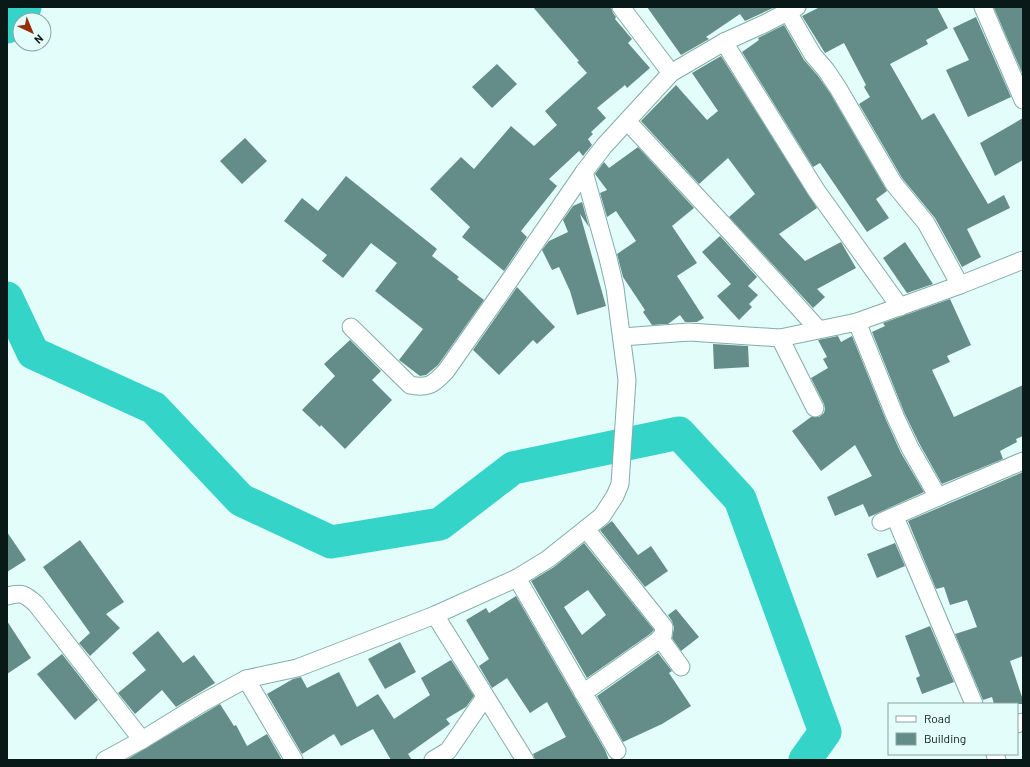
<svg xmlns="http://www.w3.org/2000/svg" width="1030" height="767" font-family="Barlow,sans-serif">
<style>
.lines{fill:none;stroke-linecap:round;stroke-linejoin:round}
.river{stroke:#35d4c9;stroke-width:33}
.building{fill:#648d89;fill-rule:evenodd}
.street-casing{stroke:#83ada9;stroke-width:19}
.street{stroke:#fff;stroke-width:17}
</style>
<rect width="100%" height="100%" fill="#e3fdfa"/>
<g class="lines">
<g class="river">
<path d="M7 27 25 7"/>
<path d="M7 298 33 353 154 408 241 500 331 542 440 524 513 468 679 433 740 499 825 732 805 760"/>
</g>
</g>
<g class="building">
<path d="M533 7H611L613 13 616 17 615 19 632 39 628 43 650 68 627 88 625 85 597 108 606 118 591 132 593 134 588 139 592 145 583 156 579 151 549 179 557 186 521 231 527 237 504 271 462 237 470 227 430 189 461 157 474 169 511 126 534 146 557 125 545 111 587 73 577 62 579 61Z"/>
<path d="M647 7H772L773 8 745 21 740 14 706 37 709 39 681 55Z"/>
<path d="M820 7H937L948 28 926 40 928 44 890 64 922 120 934 113 988 204 1004 195 1010 208 967 229 981 257 962 267 935 218 902 178 859 104 870 97 864 87 866 85 844 43 825 53 802 16Z"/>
<path d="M995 7H1023V75L994 8Z"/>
<path d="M976 17 1011 97 968 117 946 70 969 60 953 28Z"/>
<path d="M784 25 804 60 818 76 830 93 887 191 876 199 889 218 867 232 820 163 813 167 742 52 759 40 758 38Z"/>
<path d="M721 56 817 208 779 234 805 261 841 242 856 268 817 289 825 297 813 308 729 217 755 194 728 158 699 184 641 121 676 85 707 120 718 111 692 73Z"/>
<path d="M497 64 517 84 492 108 472 87Z"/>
<path d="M1023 118V160L995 176 980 143Z"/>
<path d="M245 138 267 161 242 184 220 161Z"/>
<path d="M638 147 694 208 672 226 697 263 677 276 704 318 697 322H685L680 315 668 324 652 325 643 312 645 310 623 277 617 254 636 241 616 211 607 217 600 193 607 190 595 174 604 162 609 168Z"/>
<path d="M346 176 437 249 432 256 459 277 457 279 484 300 438 365 426 375 420 376 399 360 423 329 375 291 397 263 371 243 343 278 322 261 327 255 284 221 302 198 318 211Z"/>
<path d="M582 202 589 227 580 214 606 306 577 315 570 291 559 267 552 270 542 250 549 241 568 232 563 220 573 206Z"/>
<path d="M720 236 757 277 748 286 758 295 749 304 752 307 739 320 717 296 731 284 702 252Z"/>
<path d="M905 242 933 284 907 293 883 258Z"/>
<path d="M517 287 555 327 537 344 533 340 499 375 473 350Z"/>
<path d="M950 299 971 345 947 356 950 362 932 370 954 417 1023 385V436L1016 439 1017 442 1000 451 1003 459 942 484 919 443 904 412 872 332 885 326 883 323Z"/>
<path d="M838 336 841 342 852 336 886 420 901 453 924 492 869 517 863 504 835 516 827 497 872 476 855 445 821 471 792 431 811 417H819L824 413 825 409 824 404 811 378 828 368 823 359 827 357 818 340Z"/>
<path d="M350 340 381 371 372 380 392 400 345 449 321 425 320 427 302 410 335 376 324 364Z"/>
<path d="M713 344 748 346 749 367 714 369Z"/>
<path d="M1023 472V656L1010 661 1023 700V704H994L992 697 983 700 955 634 977 627 967 600 950 605 944 587 936 589 908 521Z"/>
<path d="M612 521 638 555 651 546 668 571 645 587 600 530Z"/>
<path d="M7 532 26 560 7 572Z"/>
<path d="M80 540 124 602 106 614 120 628 90 656 79 643 90 633 43 567Z"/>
<path d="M584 543 654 630 650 634 587 678 531 581 554 567ZM588 590 606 615 582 635 564 607Z"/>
<path d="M895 543 905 566 877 578 867 554Z"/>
<path d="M516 596 605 750 609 760H535L533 754 566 737 547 702 530 713 507 678 492 688 479 666 489 659 466 620 486 608 489 613Z"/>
<path d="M676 609 699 637 681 651 672 638 674 628 672 621 668 615Z"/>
<path d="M7 621 31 658 7 674Z"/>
<path d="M930 626 954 682 922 694 916 678 920 676 905 636Z"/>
<path d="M158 631 183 663 194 655 215 683 176 707 162 690 135 714 118 693 146 670 132 653Z"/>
<path d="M400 642 416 672 385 689 368 659Z"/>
<path d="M658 653 672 671 669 673 691 706 662 724 623 742 597 696Z"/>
<path d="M62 654 98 700 75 720 37 674Z"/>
<path d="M451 660 474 696 466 707 446 719 450 724 408 754 412 760H391L373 729 341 746 334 734 302 754 267 694 293 679 301 677 307 688 339 672 357 707 378 694 394 719 430 695 421 678Z"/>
<path d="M220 704 234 726 236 725 247 746 267 734 282 760H126Z"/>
</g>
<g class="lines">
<defs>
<g id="street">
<path d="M621 7 671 73"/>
<path d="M785 7 813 55 826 70 838 88 894 184 926 223 960 285"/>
<path d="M983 7 1023 100"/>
<path d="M724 42 816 190 900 307"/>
<path d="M627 121 732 234 818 329"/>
<path d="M857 322 895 416 910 448 938 497 1023 461"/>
<path d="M351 327 410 385C428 389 434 384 446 371L516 271 584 172 604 146 671 73 724 42 764 24 797 7"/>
<path d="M622 337 689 332 780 338 857 322 960 285 1023 260"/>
<path d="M780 338 815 408"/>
<path d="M895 517 974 704"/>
<path d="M881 522 938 497"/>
<path d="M517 578 617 751"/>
<path d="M7 596C22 592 25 594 36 604L142 740"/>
<path d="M435 615 525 760"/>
<path d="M660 638 681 667"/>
<path d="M246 679 294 760"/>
<path d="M583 693 656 642 663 636 664 627 586 529"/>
<path d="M1017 724 1023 722"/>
<path d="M995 754 997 760"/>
<path d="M105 760 142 740 202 703 246 679 297 668 435 615 517 578 548 559 602 516 615 496 620 484 627 380 615 288 608 258 584 172"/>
<path d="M433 760 448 751 485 697"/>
</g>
</defs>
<use href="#street" class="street-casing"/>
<use href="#street" class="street"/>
</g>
<rect width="1030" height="767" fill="none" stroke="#091918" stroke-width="16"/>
<rect x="888" y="703" width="130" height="52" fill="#e3fdfa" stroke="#8ca2a0"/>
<rect x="896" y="716" width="20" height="6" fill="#ffffff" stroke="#8ca2a0"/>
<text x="924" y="723" font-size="12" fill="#091918">Road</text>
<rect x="896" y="733" width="20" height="12" fill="#648d89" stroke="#8ca2a0"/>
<text x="924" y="743" font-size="12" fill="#091918">Building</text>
<g transform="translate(32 32) rotate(136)"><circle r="19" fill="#e3fdfa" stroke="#8ca2a0"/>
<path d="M0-3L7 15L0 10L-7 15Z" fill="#942e05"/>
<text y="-6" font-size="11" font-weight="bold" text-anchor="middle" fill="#091918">N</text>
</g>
</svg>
